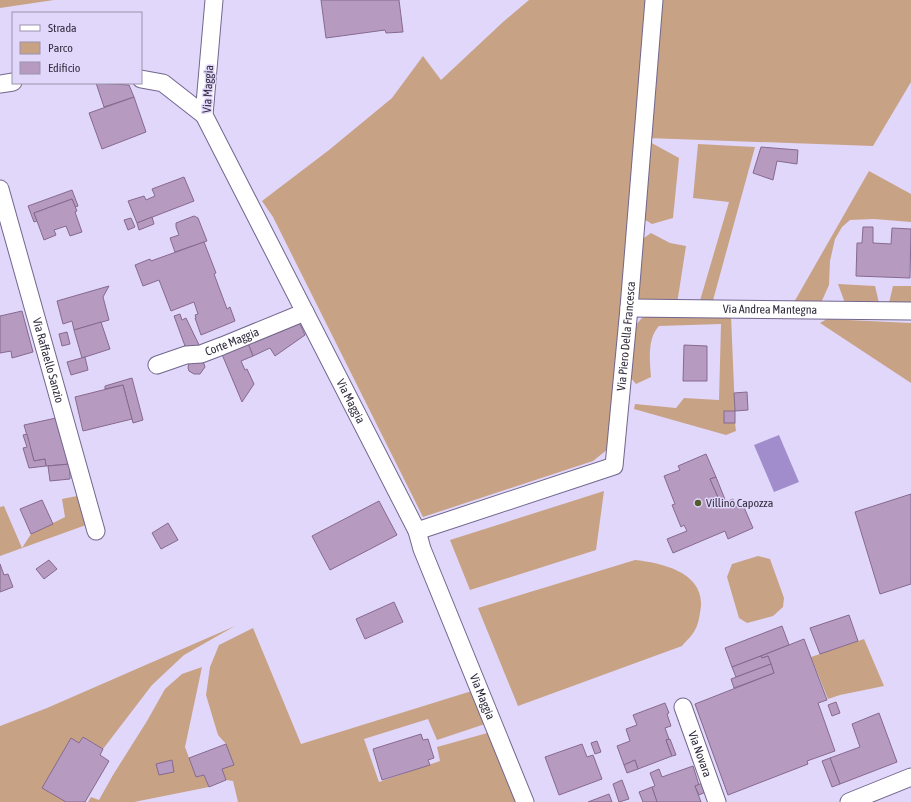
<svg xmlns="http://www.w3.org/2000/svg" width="911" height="802" font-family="'Asap Condensed',sans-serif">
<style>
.green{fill:#c8a285}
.water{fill:#a18dcc}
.building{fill:#b69abf;stroke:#866a8e}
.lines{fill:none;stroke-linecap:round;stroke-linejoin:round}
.minor-casing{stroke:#72668d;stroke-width:19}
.minor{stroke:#fff;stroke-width:17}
.poi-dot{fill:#535c2b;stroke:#e1d7fb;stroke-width:1.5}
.labels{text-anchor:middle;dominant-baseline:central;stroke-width:3;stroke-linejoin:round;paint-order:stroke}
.street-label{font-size:12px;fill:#322d3e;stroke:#e1d7fb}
.poi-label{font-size:12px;fill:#322d3e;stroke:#e1d7fb;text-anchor:start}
</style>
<rect width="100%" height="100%" fill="#e1d7fb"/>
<g class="green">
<path d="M0 0H54L0 8Z"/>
<path d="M529 0H646L633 181 608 449 593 461 423 517 273 217 262 201 329 150 392 98 423 56 441 80 503 22Z"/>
<path d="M663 0H911V82L873 146 647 138Z"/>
<path d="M648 141 679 158 673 218 652 224 642 218Z"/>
<path d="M698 144 755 147 712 304H699L729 202 693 198Z"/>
<path d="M869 171 911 194V222L874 219 850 220 842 227 835 239 830 261 829 285 820 305 793 304Z"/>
<path d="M651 233 670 243 686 246 677 304 642 302 638 299 641 240Z"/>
<path d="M838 284 875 286 879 303H845Z"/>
<path d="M893 286H911V303H889Z"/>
<path d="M645 316H731L735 411H724V422L735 423 736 431 726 435 634 409 635 404 676 408 684 398 719 400 721 324 659 326C647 339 650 360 651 377L636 384 630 377 636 325 641 319Z"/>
<path d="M827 319 911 323V383L820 323Z"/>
<path d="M604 491 596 550 470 590 450 540Z"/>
<path d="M77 496 83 510 86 525 0 556V507L4 506 22 548 31 534 65 517 62 499Z"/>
<path d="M758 556 770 559 784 598 783 607 773 616 747 623 739 618 727 577 732 564Z"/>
<path d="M635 560C662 563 703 572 701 606 700 613 699 623 695 630 692 636 686 641 682 646L518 706 478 608Z"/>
<path d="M235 626 184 655 152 685 103 749 83 737 79 743 72 739 66 802H0V726L47 708Z"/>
<path d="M253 628 301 744 475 690 488 723 437 740 428 719 364 739 379 782 440 761 437 747 491 732 518 802H238L233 781 226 780 222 769 226 744 218 735 206 695 210 667 219 645Z"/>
<path d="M864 639 884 686 840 695 828 699 811 657Z"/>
<path d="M202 667 185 747 196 777 204 775 209 787 134 802H88L91 797 99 800 113 775 147 721 165 689 182 674Z"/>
</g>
<path class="water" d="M779 435 799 482 774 492 754 445Z"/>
<g class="building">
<path d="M321 0H399L403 32 386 33 385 30 326 38Z"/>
<path d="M96 83 129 85 134 97 104 107Z"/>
<path d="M134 97 146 132 102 149 89 113Z"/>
<path d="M761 147 798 150 797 164 777 161 773 180 753 173Z"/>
<path d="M184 177 194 201 137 223 128 201 144 196 146 200 155 196 152 189Z"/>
<path d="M72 190 78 206 75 207 72 199 34 213 37 221 34 222 28 206Z"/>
<path d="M72 199 77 211 75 212 82 232 70 236 66 226 54 230 56 235 44 240 34 213Z"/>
<path d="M194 216 198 218 207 241 175 252 170 238 179 235 176 227V223Z"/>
<path d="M152 217 154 224 139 230 137 223Z"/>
<path d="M131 218 135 227 128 230 124 220Z"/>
<path d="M863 227H873V243L891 244 892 228 911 229 910 278 856 276 857 243H862Z"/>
<path d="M204 242 216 273 214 274 227 309 230 307 235 321 201 335 195 318H196L195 315 198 314 194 302 171 311 159 280 143 286 135 265 150 259 151 261Z"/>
<path d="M109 286 103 297 109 320 74 330 72 321 63 324 57 301Z"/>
<path d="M22 311 33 352 12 358 11 351 0 353V316Z"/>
<path d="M180 314 182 320 186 318 200 347 185 346 174 316Z"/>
<path d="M298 320 305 335 275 356 270 348 253 356 247 341Z"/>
<path d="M101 322 110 349 82 358 74 330Z"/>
<path d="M67 332 70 344 62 346 59 334Z"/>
<path d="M247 341 253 356 241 361 245 370 247 369 254 384 242 402 221 352Z"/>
<path d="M684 345 707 346V381H683Z"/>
<path d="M85 357 88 370 71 375 67 362Z"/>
<path d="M203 361 205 367 200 374H194L189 371 188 368 189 362Z"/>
<path d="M132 378 143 420 133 423 123 385 105 389V386Z"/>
<path d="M123 385 132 419 83 431 75 397Z"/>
<path d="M747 392 748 410 735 411 734 393Z"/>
<rect x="724" y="411" width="11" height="12"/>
<path d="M56 418 70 464 46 466 45 459 34 461 24 425Z"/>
<path d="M27 434 34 461 45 459 46 466 29 468 23 448 27 447 23 435Z"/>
<path d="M706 454 716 477 710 479 721 504 733 499 737 507 743 505 753 528 728 539 725 531 673 553 667 539 687 531 684 525 681 527 672 505 675 504 664 476 680 470 678 466Z"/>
<path d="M70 464V479L50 481 48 466Z"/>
<path d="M716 477 726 502 721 504 710 479Z"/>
<path d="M911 494V584L880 594 855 512Z"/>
<path d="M42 500 53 524 31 534 20 509Z"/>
<path d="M379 501 397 535 330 570 312 536Z"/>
<path d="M168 523 178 540 161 549 152 533Z"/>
<path d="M49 560 57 569 44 579 36 569Z"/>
<path d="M0 564 4 575 8 574 13 587 0 592Z"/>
<path d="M394 602 403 622 365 639 356 619Z"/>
<path d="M849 615 858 641 820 654 810 628Z"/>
<path d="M782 626 789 645 732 667 725 648Z"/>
<path d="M804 639 827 700 818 703 835 751 807 761 808 764 728 795 695 704 774 673 768 656 762 658 761 656Z"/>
<path d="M761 656 762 658 768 656 771 664 736 677 732 667Z"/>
<path d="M771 664 774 673 734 688 731 679Z"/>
<path d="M836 702 840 713 832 716 828 705Z"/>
<path d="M665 703 669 713 667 714 671 726 665 728 669 739 666 740 672 756 638 769 635 760 624 765 617 746 630 741 626 729 637 725 633 715Z"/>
<path d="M879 713 897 762 840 784 830 758 860 747 852 724Z"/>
<path d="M421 734 423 740 428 739 434 758 428 760 430 765 382 780 373 749Z"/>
<path d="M83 737 103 749 100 755 109 761 85 802H66L42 788 71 738 79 743Z"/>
<path d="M670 739 676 755 672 756 666 740Z"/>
<path d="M597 741 601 752 595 754 591 743Z"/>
<path d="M226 744 234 765 222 769 226 780 209 787 204 775 196 777 189 758Z"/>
<path d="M582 744 587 757 593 755 602 779 559 795 545 757Z"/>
<path d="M830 758 840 784 832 787 822 761Z"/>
<path d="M172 760 174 772 159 775 156 764Z"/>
<path d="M635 760 638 769 627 773 624 765Z"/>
<path d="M693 766 699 785 695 786 701 802H657L652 787 655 786 650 773 659 769 662 777Z"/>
<path d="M622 780 629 799 619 802 613 784Z"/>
<path d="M705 782 708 791 699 795 695 786Z"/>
<path d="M652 787 657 802H643L639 792Z"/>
<path d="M609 794 612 802H588Z"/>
</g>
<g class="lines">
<defs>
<g id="minor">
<path id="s1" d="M214 0 204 115 417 531 422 549 525 802"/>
<path d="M141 79 163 83 204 115"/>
<path d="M0 84 13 82"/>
<path id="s2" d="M0 189 96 531"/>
<path id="s3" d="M629 308 911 311"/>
<path id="s4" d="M157 365 186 355 201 354 222 346 305 312"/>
<path id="s5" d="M417 531 614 466 629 308 654 0"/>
<path id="s6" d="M683 707 717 802"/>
<path d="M849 802 911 777"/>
</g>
</defs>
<use href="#minor" class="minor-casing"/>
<use href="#minor" class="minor"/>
</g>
<circle class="poi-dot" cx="698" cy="503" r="4"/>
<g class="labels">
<g class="street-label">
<text transform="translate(208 89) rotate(-87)">Via Maggia</text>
<text stroke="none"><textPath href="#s3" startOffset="141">Via Andrea Mantegna</textPath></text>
<text stroke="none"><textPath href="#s5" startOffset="338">Via Piero Della Francesca</textPath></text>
<text stroke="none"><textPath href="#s4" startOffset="79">Corte Maggia</textPath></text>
<text stroke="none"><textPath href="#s2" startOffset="178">Via Raffaello Sanzio</textPath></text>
<text stroke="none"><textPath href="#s1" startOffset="437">Via Maggia</textPath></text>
<text stroke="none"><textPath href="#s1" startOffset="761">Via Maggia</textPath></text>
<text stroke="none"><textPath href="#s6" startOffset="50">Via Novara</textPath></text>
</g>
<g class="poi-label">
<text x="706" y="503">Villino Capozza</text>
</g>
</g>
<rect x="12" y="12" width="130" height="72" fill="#e1d7fb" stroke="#9b93af"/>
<rect x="20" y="25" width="20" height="6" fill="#ffffff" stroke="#9b93af"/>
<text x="48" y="32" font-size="12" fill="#322d3e">Strada</text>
<rect x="20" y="42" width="20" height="12" fill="#c8a285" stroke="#9b93af"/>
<text x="48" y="52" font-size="12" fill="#322d3e">Parco</text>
<rect x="20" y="62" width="20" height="12" fill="#b69abf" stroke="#9b93af"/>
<text x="48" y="72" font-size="12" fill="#322d3e">Edificio</text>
</svg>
